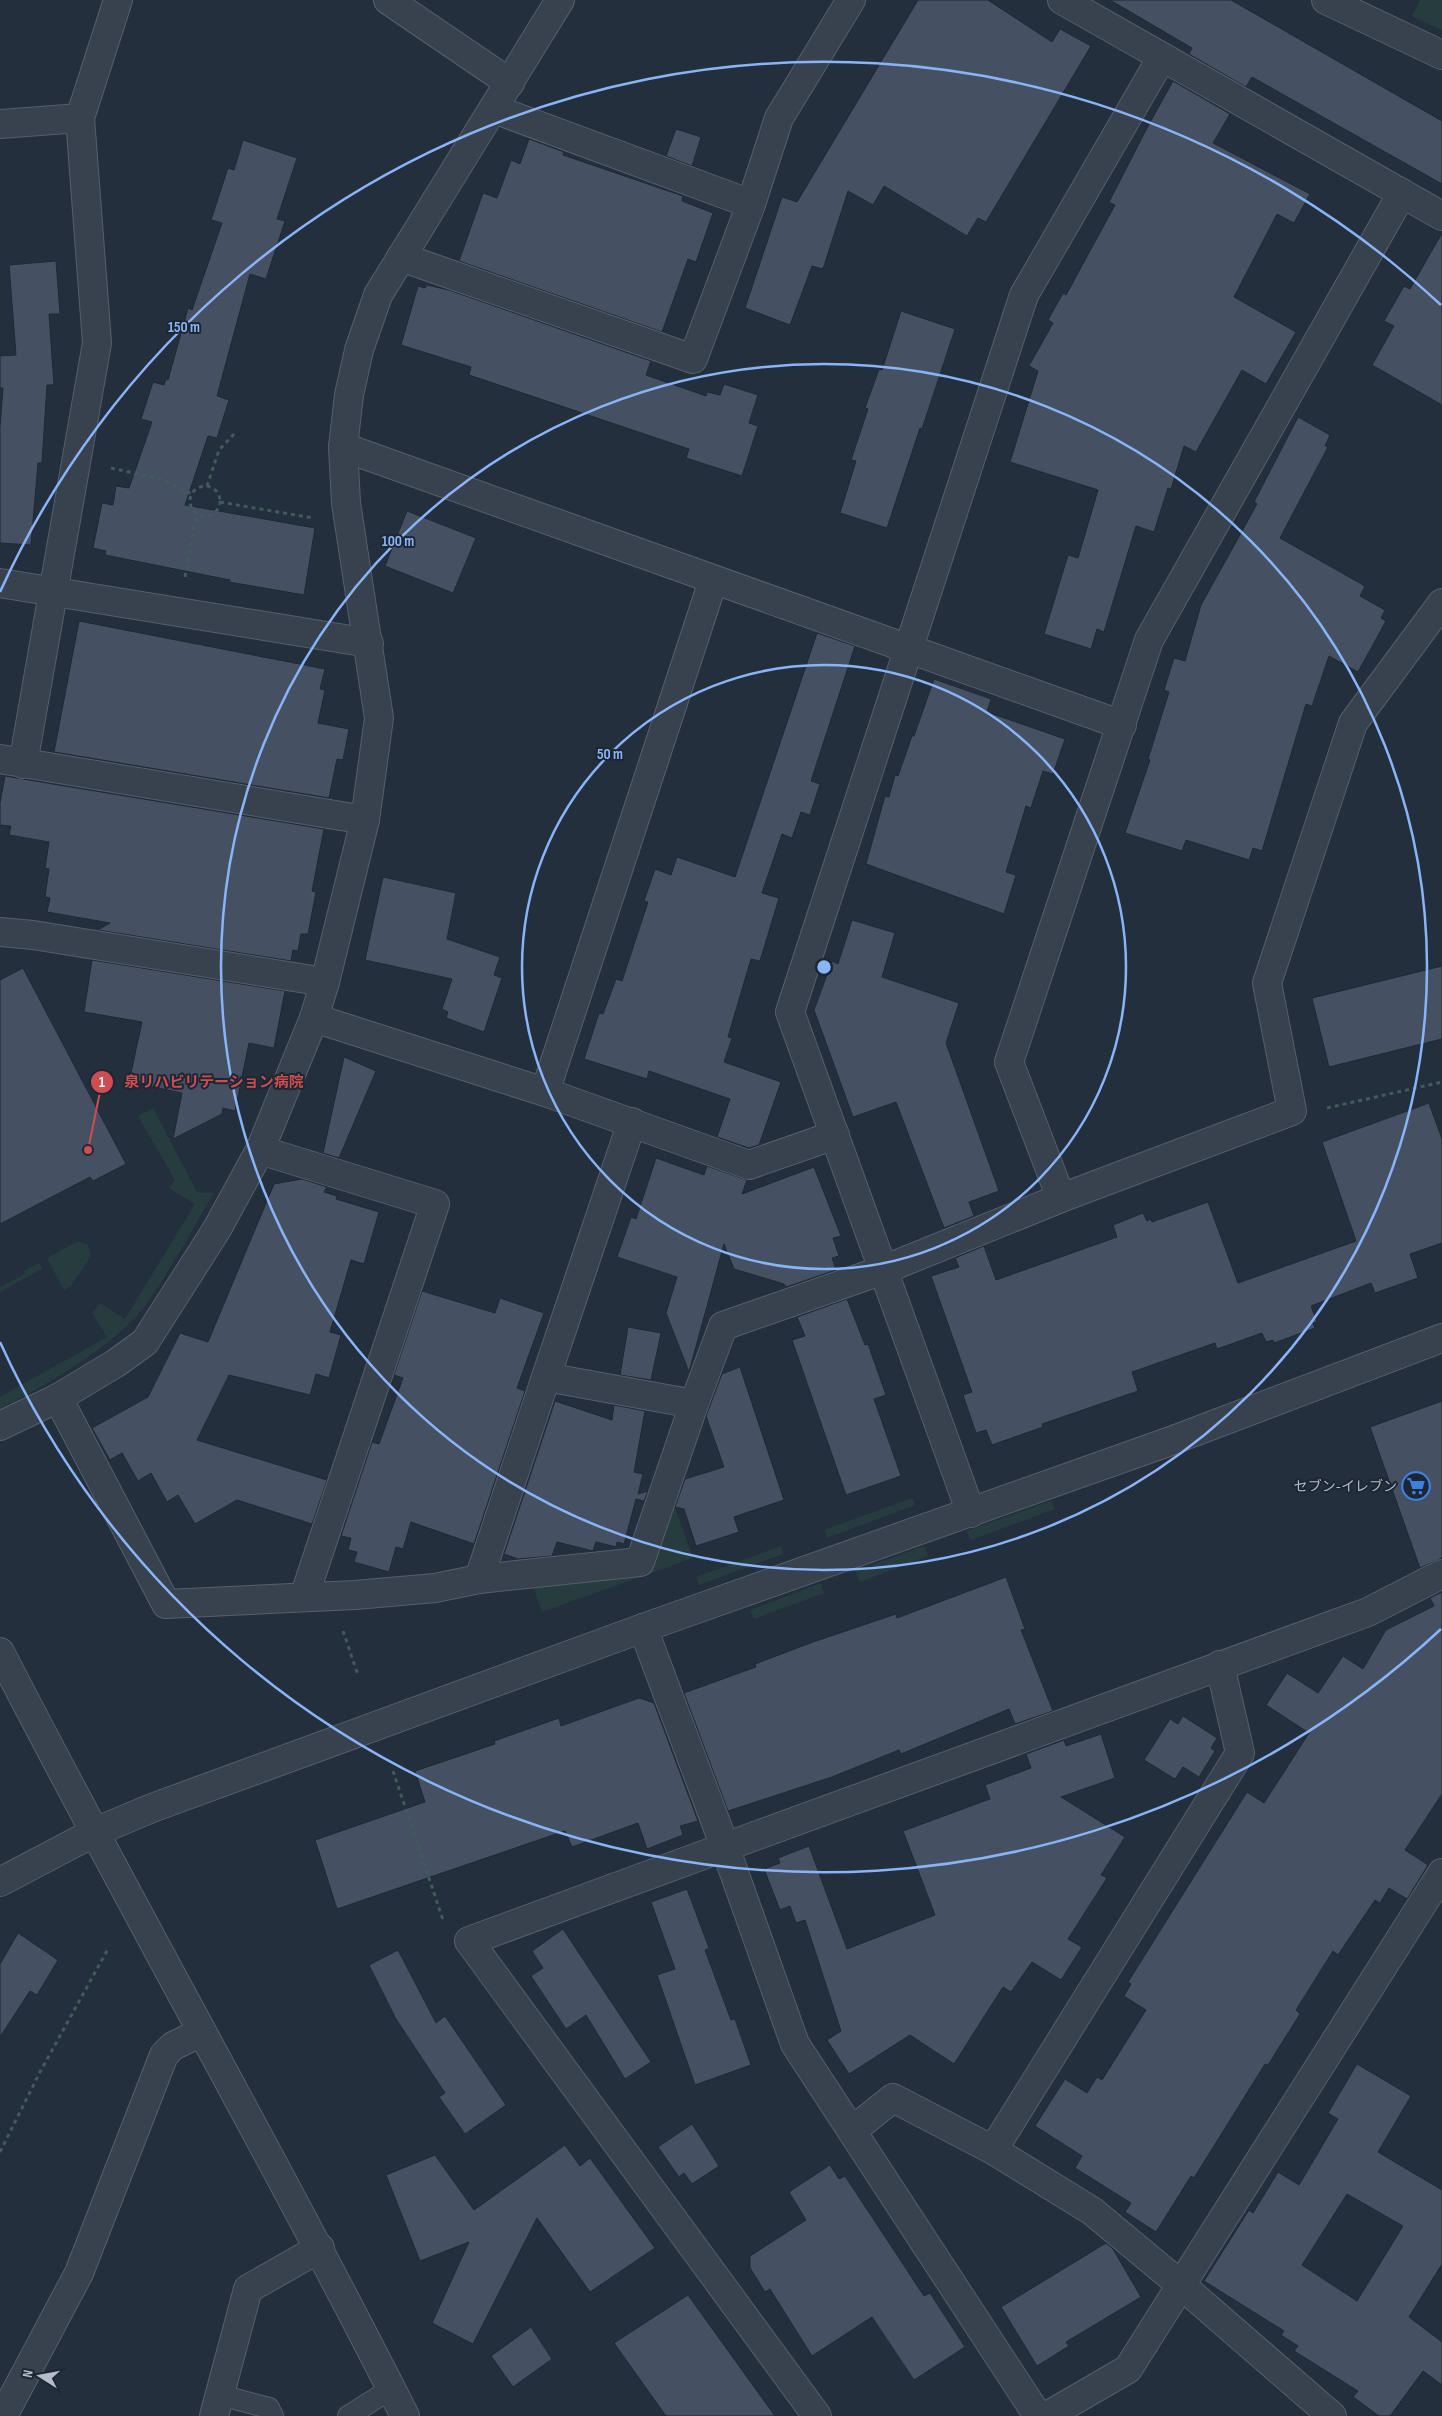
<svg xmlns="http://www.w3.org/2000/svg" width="1442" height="2416" font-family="'Sofia Sans Condensed','Noto Sans JP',sans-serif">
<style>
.green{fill:#263c3f}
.building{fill:#455162;stroke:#1f2835;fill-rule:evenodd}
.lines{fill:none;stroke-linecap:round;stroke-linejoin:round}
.service-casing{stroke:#565f6c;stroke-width:22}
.minor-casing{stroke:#565f6c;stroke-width:30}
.tertiary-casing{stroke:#565f6c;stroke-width:30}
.path{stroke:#44595c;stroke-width:3;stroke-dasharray:4 4;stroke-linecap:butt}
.service{stroke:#38414e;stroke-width:20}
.minor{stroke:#38414e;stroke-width:28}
.tertiary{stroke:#38414e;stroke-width:28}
.ring{fill:none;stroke:#8ab4f8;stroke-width:2.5}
.labels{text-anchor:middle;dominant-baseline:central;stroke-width:4;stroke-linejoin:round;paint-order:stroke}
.poi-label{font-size:14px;fill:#b4bcc9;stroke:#1d2633;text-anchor:end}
.centre{fill:#8ab4f8;stroke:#1d2633;stroke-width:2.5}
.ring-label{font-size:15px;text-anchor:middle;font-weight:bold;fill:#8ab4f8;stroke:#1d2633;stroke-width:4;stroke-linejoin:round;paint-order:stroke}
.leader{fill:none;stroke:#ce4d50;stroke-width:2}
.callout-dot{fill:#ce4d50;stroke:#1d2633;stroke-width:2}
.mark-label{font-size:15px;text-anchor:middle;font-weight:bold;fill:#fff}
.callout-label{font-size:15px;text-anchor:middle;font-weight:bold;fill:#ce4d50;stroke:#1d2633;stroke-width:4;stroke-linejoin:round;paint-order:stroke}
</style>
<rect width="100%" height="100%" fill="#242f3e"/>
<g class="green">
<path d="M1420 0H1442V30L1412 16Z"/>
<path d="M153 1108 197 1192 214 1193C192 1229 172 1268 147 1303 118 1344 45 1386 0 1409V1397L107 1337 92 1313 100 1303 125 1319 195 1204 169 1188 175 1180 138 1116Z"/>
<path d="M78 1241 88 1245 91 1256 71 1286 64 1290 47 1258Z"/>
<path d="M40 1263 42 1269 0 1292V1287L25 1274 24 1271Z"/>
<path d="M671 1496 693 1558 542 1612 531 1581 647 1569Z"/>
<path d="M912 1498 915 1505 827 1538 824 1530Z"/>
<path d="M1051 1501 1055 1509 971 1540 966 1531Z"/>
<path d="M781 1546 783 1554 699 1585 696 1577Z"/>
<path d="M924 1546 928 1556 860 1582 855 1571Z"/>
<path d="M821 1583 824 1593 754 1619 750 1610Z"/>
</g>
<g class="building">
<path d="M918 0H988L1052 42 1060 29 1091 46 986 222 978 218 967 236 884 186 873 205 848 191 823 269 812 266 790 325 745 308 782 197 797 202Z"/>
<path d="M1110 0H1231L1442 121V184L1252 77 1246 87 1189 54 1192 48Z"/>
<path d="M1173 81 1230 114 1213 143 1310 194 1294 223 1277 214 1234 297 1296 332 1266 384 1242 370 1196 452 1184 446 1171 489 1168 488 1154 532 1136 526 1104 632 1097 629 1091 649 1044 634 1068 555 1078 558 1098 490 1010 462 1038 371 1029 366 1053 323 1048 320 1063 293 1066 295 1115 205 1109 202 1147 128Z"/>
<path d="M676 129 701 137 692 166 666 156Z"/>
<path d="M529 139 564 152 563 155 683 196 682 201 713 213 696 262 688 259 662 332 459 261 483 193 497 198 511 160 520 164Z"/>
<path d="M243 140 297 158 277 219 285 221 266 279 250 274 217 396 229 400 217 438 208 436 185 505 315 528 304 595 229 582 230 580 105 555 106 551 93 548 102 503 113 505 116 486 129 488 152 422 141 419 153 382 164 385 166 379 168 380 188 308 192 310 222 223 211 220 228 168 234 170Z"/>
<path d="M1442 233V405L1372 365 1394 326 1384 321 1404 286 1410 289Z"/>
<path d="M56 261 60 314H49L54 385H47L42 463H38L31 545 0 543V427L3 388H0V356L16 355 9 265Z"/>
<path d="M427 285 449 290 651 361 646 375 706 396 707 392 720 395 724 384 758 395 749 423 758 426 742 476 686 458 689 449 469 375 471 367 401 345 418 286 425 288Z"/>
<path d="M901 311 955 329 922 429 920 428 887 528 840 513 856 461 851 460 868 409 865 408 879 369 882 370Z"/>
<path d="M1298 417 1330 435 1325 446 1328 447 1280 538 1365 586 1360 596 1385 610 1381 618 1386 621 1358 672 1329 656 1312 706 1306 704 1262 851 1253 848 1249 860 1186 840 1182 851 1125 833 1150 760 1148 759 1169 692 1164 690 1174 658 1185 661 1201 605 1257 504 1254 502Z"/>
<path d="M407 511 476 538 453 593 385 566Z"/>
<path d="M79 621 325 669 320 689 325 690 318 723 349 729 343 760 337 759 329 798 54 752Z"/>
<path d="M817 633 855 646 811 781 820 784 810 815 801 812 792 838 782 834 762 893 779 898 760 961 751 959 728 1037 732 1038 724 1062 781 1082 759 1145 749 1148 717 1137 730 1099 649 1071 647 1079 584 1059 599 1013 603 1014 616 979 622 981 648 902 644 901 655 869 671 875 677 857 735 877Z"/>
<path d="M934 679 991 699 987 712 1065 739 1053 774 1043 771 1031 808 1026 806 1006 872 1016 875 1004 914 866 864 885 796 889 797 895 775 898 776 912 736H914Z"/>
<path d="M5 776 324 829 312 891 316 892 308 934H301L298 951 293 950 291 961 98 930 110 923 47 912 50 898 45 897 49 869 45 868 49 842 9 835 11 826 0 825V803Z"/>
<path d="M383 877 456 893 447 939 500 957 494 975 502 978 484 1032 446 1018 448 1012 442 1009 452 979 365 960Z"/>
<path d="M852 920 895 933 882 977 959 1003 946 1043 999 1191 969 1202 974 1216 944 1228 896 1102 853 1117 814 1010 832 961 838 964Z"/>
<path d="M92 960 285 991 274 1048 249 1043 235 1111 223 1108 222 1114 173 1139 182 1093 129 1082 142 1022 84 1012Z"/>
<path d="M1442 966V1039L1329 1067 1312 998Z"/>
<path d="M23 968 126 1164 93 1181 90 1177 0 1224V980Z"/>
<path d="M344 1057 376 1071 339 1158 323 1153Z"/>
<path d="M1429 1103 1442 1139V1243L1410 1254 1418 1278 1375 1293 1371 1283 1311 1306 1317 1322 1313 1323 1315 1328 1274 1343 1273 1340 1266 1342 1262 1333 1217 1349 1215 1343 1132 1372 1138 1391 1042 1424 1043 1427 992 1445 986 1430 976 1433 963 1395 972 1392 931 1276 959 1267 955 1258 984 1246 996 1280 1117 1237 1113 1225 1143 1213 1147 1221 1151 1219 1152 1222 1208 1202 1238 1283 1356 1241 1322 1142Z"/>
<path d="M656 1158 704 1175 707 1166 747 1180 742 1194 814 1167 841 1236 833 1238 839 1256 832 1258 836 1270 786 1287 784 1284 734 1269 724 1244 689 1372 666 1313 677 1277 617 1257 631 1217 636 1219Z"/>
<path d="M302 1179 327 1187 324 1192 337 1196 336 1199 379 1212 364 1264 351 1260 330 1332 341 1335 329 1378 316 1374 310 1395 229 1375 197 1440 327 1480 312 1524 237 1500 195 1524 178 1495 167 1502 151 1473 138 1481 122 1453 110 1460 92 1428 148 1397 180 1333 208 1342 274 1184Z"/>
<path d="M422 1291 495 1313 500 1298 544 1313 517 1388 525 1391 474 1544 411 1522 403 1549 396 1547 389 1572 354 1562 357 1552 348 1550 351 1538 341 1536 372 1442 379 1444 403 1378 394 1375Z"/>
<path d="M847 1299 865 1345 868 1344 886 1395 874 1399 901 1476 846 1495 792 1340 805 1336 797 1317Z"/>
<path d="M628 1327 661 1333 651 1380 620 1375Z"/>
<path d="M740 1367 784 1500 734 1517 739 1532 696 1546 684 1509 675 1507 685 1479 724 1467 706 1416 722 1374Z"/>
<path d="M555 1401 612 1420 614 1405 645 1411 634 1472 643 1474 638 1494 648 1491 644 1501 636 1499 624 1544 617 1542 616 1547 596 1542 593 1551 557 1542 552 1556 518 1559 504 1554Z"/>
<path d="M1442 1401V1558L1420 1568 1370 1427Z"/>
<path d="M1006 1577 1025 1629 1021 1630 1053 1711 1015 1724 1009 1709 901 1754 899 1750 832 1777 728 1811 684 1693 756 1667 755 1664 813 1642 896 1614 897 1618Z"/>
<path d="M1442 1592V1794L1405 1850 1428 1865 1407 1899 1389 1888 1380 1903 1375 1900 1338 1955 1333 1951 1296 2010 1300 2014 1268 2065 1265 2064 1194 2178 1191 2176 1156 2232 1125 2212 1131 2203 1075 2168 1082 2156 1035 2126 1065 2079 1087 2093 1097 2077 1102 2080 1146 2010 1124 1996 1131 1984 1128 1982 1247 1792 1264 1803 1309 1733 1266 1705 1287 1673 1318 1693 1343 1656 1363 1669 1386 1630 1434 1606 1430 1598Z"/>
<path d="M639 1698 654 1703 698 1821 680 1826 683 1835 647 1849 638 1823 572 1847 565 1831 337 1909 315 1840 425 1802 415 1771 495 1744 494 1741 559 1718 561 1726Z"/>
<path d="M1183 1716 1217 1738 1211 1748 1215 1751 1199 1777 1183 1767 1175 1779 1144 1760 1170 1719 1178 1724Z"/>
<path d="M1101 1734 1115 1778 1061 1797 1125 1837 1101 1875 1107 1878 1068 1939 1082 1947 1061 1980 1032 1962 1011 1992 1003 1987 954 2064 910 2035 849 2074 827 2040 841 2031 805 1920 796 1923 790 1906 780 1910 764 1869 780 1863 778 1858 809 1846 847 1949 935 1915 903 1831 990 1799 985 1785 1031 1768 1026 1754 1064 1740 1066 1746Z"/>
<path d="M687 1889 709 1948 705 1950 731 2020 735 2019 751 2065 695 2085 657 1975 675 1969 651 1902Z"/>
<path d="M563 1929 651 2062 625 2079 586 2015 566 2029 531 1976 543 1968 532 1951Z"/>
<path d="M18 1933 58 1960 37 1995 30 1991 0 2037V1964Z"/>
<path d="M398 1950 436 2023 445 2016 506 2105 465 2134 439 2097 445 2093 396 2019 369 1965Z"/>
<path d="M1357 2064 1411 2096 1378 2152 1442 2190V2264L1409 2317 1442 2342V2385L1423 2371 1390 2416H1379L1353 2397 1358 2391 1294 2351 1298 2346 1281 2335 1284 2331 1204 2281 1249 2210 1253 2213 1278 2172 1299 2185 1338 2119 1328 2113ZM1347 2194 1403 2226 1357 2301 1302 2265Z"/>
<path d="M692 2124 719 2166 692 2184 684 2173 679 2177 658 2147Z"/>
<path d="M565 2145 580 2166 590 2158 655 2248 590 2292 537 2218 473 2344 432 2323 469 2242 420 2261 386 2175 435 2155 474 2210Z"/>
<path d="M830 2165 839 2179 845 2176 924 2296 930 2293 965 2347 914 2380 872 2317 812 2356 770 2289 765 2292 750 2268V2256L806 2220 789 2192Z"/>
<path d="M1106 2243 1113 2249 1141 2297 1066 2342 1069 2346 1037 2366 1001 2307Z"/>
<path d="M688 2295 775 2416H666L614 2343Z"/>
<path d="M531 2327 552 2359 513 2387 491 2356Z"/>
</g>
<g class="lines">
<defs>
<g id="service">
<path d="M220 2395 269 2408 273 2416"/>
<path d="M348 2416 391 2389"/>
</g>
<g id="minor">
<path d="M388 0 510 83"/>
<path d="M1062 0 1442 216"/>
<path d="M1326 0 1442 55"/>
<path d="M494 109 751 204"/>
<path d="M0 124 80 118"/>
<path d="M401 257 693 359 751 204 779 118 851 0"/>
<path d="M343 447 1122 725"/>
<path d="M0 583 369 643"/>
<path d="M0 759 365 820"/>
<path d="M23 764 97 343 80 118 118 0"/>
<path d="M0 932 33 935 325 982"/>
<path d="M314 1018 545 1092 749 1165 835 1135"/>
<path d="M545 1092 713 581"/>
<path d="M260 1150 435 1204 304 1597"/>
<path d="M1061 1198 1009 1062 1149 640 1402 193"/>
<path d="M546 1377 632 1122"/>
<path d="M58 1398 116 1363 145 1342 217 1229 260 1150 314 1018 325 982 365 820 379 718 346 503 343 447 349 395 359 350 378 295 560 0"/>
<path d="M0 1426 58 1398 166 1604 355 1595 435 1588 479 1579 640 1562 694 1404 723 1326 883 1270 1061 1198 1292 1111 1267 983 1353 723 1442 603"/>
<path d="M971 1513 790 1012 1024 295 1162 57"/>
<path d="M479 1579 546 1377 694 1404"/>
<path d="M643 1628 725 1847 469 1941 817 2416"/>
<path d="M853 2130 893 2098 993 2150 1092 2211 1181 2285 1442 1873"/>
<path d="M993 2150 1240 1753 1220 1665"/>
<path d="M3 2416 79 2273 164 2055 173 2046 202 2032"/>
<path d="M214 2416 248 2289 320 2248"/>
<path d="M1038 2416 795 2044 725 1847 1368 1612 1442 1574"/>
<path d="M1047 2416 1128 2369 1181 2285 1332 2416"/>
</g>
<g id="tertiary">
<path d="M0 1652C132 1909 275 2159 405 2416"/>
<path d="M0 1882 95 1832 152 1808 643 1628 1168 1442 1442 1338"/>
</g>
</defs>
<use href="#service" class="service-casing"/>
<use href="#minor" class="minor-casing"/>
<use href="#tertiary" class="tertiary-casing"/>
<g class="path">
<path d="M111 468 161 479 192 494"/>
<path d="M207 486 219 450 235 433"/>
<circle cx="205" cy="501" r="15"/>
<path d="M220 502 313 518"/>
<path d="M185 577 194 526 199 515"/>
<path d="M1327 1108 1442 1082"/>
<path d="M343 1631 358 1675"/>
<path d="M393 1771 443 1920"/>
<path d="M0 2152 40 2072 108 1949"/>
</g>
<use href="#service" class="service"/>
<use href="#minor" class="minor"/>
<use href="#tertiary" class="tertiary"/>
</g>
<g class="ring">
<circle cx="824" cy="967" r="302"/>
<circle cx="824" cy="967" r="603"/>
<path d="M1441 1629A905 905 0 0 1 0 1342M0 592A905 905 0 0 1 1441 305"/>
</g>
<defs>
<symbol id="supermarket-ring" viewBox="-11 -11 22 22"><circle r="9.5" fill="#1d2633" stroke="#3f7fe0" stroke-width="1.5"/><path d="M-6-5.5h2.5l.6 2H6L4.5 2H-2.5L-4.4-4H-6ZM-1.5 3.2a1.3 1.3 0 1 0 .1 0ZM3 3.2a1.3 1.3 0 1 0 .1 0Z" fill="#3f7fe0"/></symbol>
</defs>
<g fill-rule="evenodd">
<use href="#supermarket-ring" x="1400" y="1470" width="32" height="32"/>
</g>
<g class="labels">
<g class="poi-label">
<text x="1397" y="1486">セブン-イレブン</text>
</g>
</g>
<circle cx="824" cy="967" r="8" class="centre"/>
<g class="ring-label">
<text x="184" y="332">150 m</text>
<text x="398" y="546">100 m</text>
<text x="610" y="759">50 m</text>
</g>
<path class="leader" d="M88 1150L102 1082"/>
<g class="callout-dot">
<circle cx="88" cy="1150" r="5"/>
<circle cx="102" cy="1082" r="12"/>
</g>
<g class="mark-label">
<text x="102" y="1087">1</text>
</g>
<g class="callout-label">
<text x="214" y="1087">泉リハビリテーション病院</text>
</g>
<g transform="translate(40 2376) rotate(281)" stroke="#1d2633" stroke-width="4" paint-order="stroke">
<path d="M0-4L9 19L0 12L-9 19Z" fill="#b4bcc9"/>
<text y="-8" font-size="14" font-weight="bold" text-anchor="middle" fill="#b4bcc9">N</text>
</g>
</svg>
